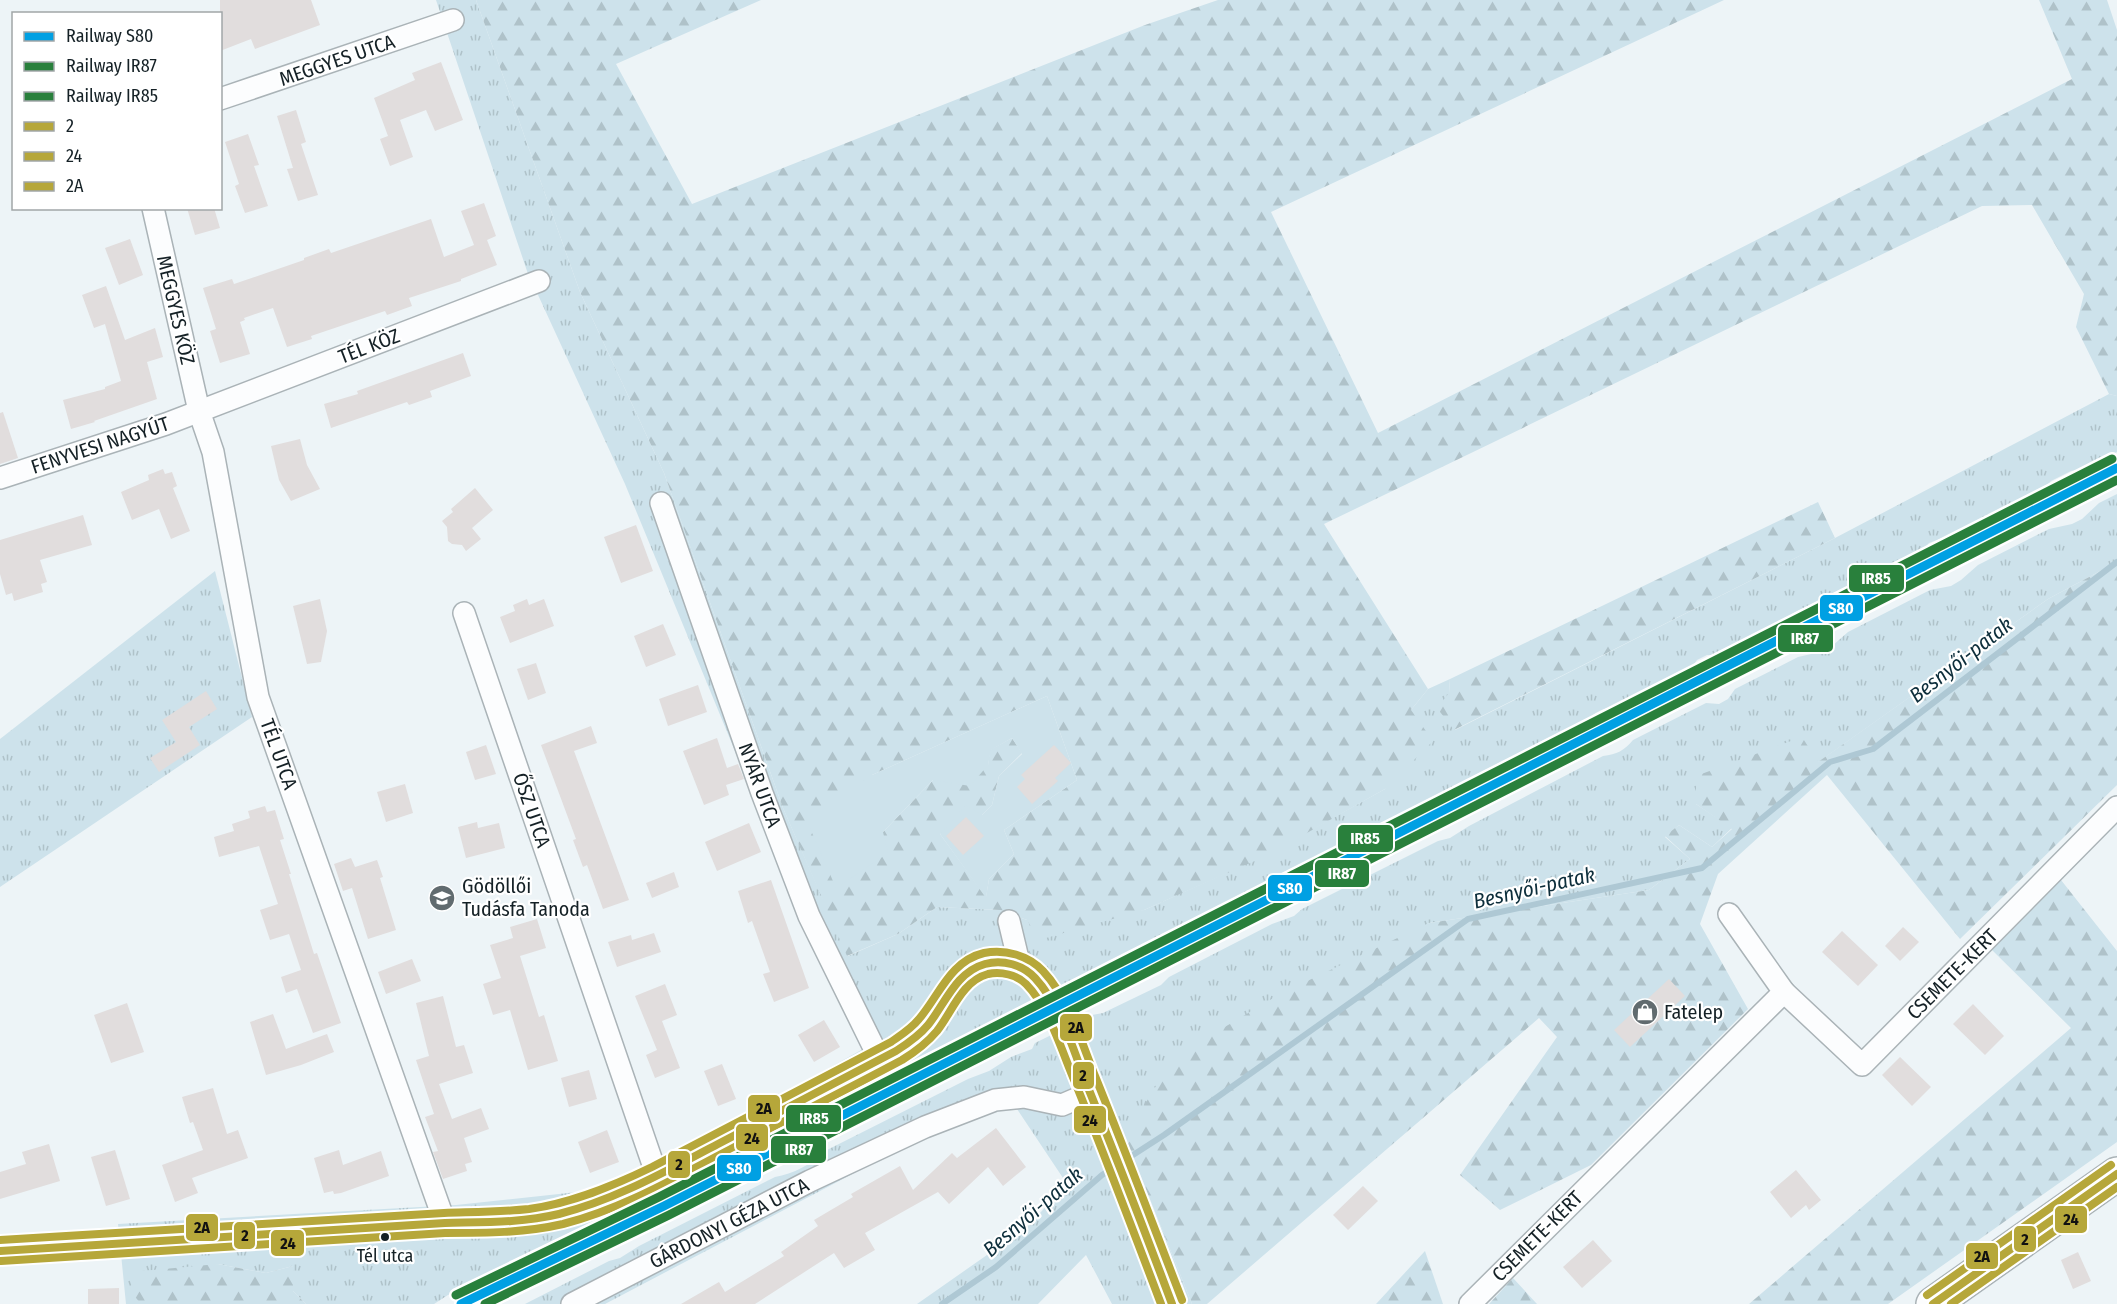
<svg xmlns="http://www.w3.org/2000/svg" width="2117" height="1304" font-family="'Fira Sans Condensed',sans-serif">
<style>
.grass{fill:url(#grass-tufts)}
.forest{fill:url(#forest-firs);fill-rule:evenodd}
.garden{fill:#cde2eb}
.lines{fill:none;stroke-linecap:round;stroke-linejoin:round}
.stream{stroke:#aec8d4;stroke-width:6}
.building{fill:#e1dddd}
.minor-tunnel{stroke:#c2cacd;stroke-width:21;stroke-dasharray:21 10;stroke-linecap:butt}
.minor-casing{stroke:#aab3b7;stroke-width:24}
.primary-casing{stroke:#aab3b7;stroke-width:36}
.minor{stroke:#fcfdfe;stroke-width:21}
.primary{stroke:#fcfdfe;stroke-width:33}
.bus-1-casing{stroke:#fff;stroke-width:12}
.bus-2-casing{stroke:#fff;stroke-width:12}
.bus-3-casing{stroke:#fff;stroke-width:12}
.bus-1{stroke:#b6a73a;stroke-width:8}
.bus-2{stroke:#b6a73a;stroke-width:8}
.bus-3{stroke:#b6a73a;stroke-width:8}
.rail-1-casing{stroke:#fff;stroke-width:14}
.rail-2-casing{stroke:#fff;stroke-width:14}
.rail-3-casing{stroke:#fff;stroke-width:14}
.rail-1{stroke:#00a0e3;stroke-width:9}
.rail-2{stroke:#29803c;stroke-width:9}
.rail-3{stroke:#29803c;stroke-width:9}
.bus-dot{fill:#152126;stroke:#fff;stroke-width:2}
.labels{text-anchor:middle;dominant-baseline:central;stroke-width:4.5;stroke-linejoin:round;paint-order:stroke}
.bus-label{font-size:18px;fill:#152126;stroke:#fff}
.street-label{font-size:20px;fill:#152126;stroke:#fff}
.poi-label{font-size:20px;fill:#152126;stroke:#fff;text-anchor:start}
.water-label{font-size:21px;font-style:italic;fill:#0d2e3b;stroke:#fff}
.line-badge{stroke:#fff;stroke-width:2}
.badge-label{font-size:16px;text-anchor:middle;font-weight:bold;fill:#fff}
.pale-badge-label{font-size:16px;text-anchor:middle;font-weight:bold;fill:#111}
</style>
<defs>
<pattern id="grass-tufts" width="24" height="20" patternUnits="userSpaceOnUse" patternTransform="scale(1.5)"><rect width="24" height="20" fill="#cde2eb"/><path d="M3 7l-1-3M5 7V3M7 7l1-3M15 17l-1-3M17 17v-4M19 17l1-3" fill="none" stroke="#afc2c9"/></pattern>
<pattern id="forest-firs" width="22" height="20" patternUnits="userSpaceOnUse" patternTransform="scale(1.5)"><rect width="22" height="20" fill="#cde2eb"/><path d="M5 1l3.5 6h-7zM16 11l3.5 6h-7z" fill="#afc2c9"/></pattern>
</defs>
<rect width="100%" height="100%" fill="#edf4f7"/>
<g class="grass">
<path d="M436 0H476L580 292 664 473 783 808 848 956 898 934 937 907 1000 910 1027 920 1144 910 1266 855 1385 789 1411 710 1428 689 1450 679 1449 693 1455 730 1835 538 2109 394 2117 396V452L2083 469 2071 471 2051 481 2043 490 1961 531 1929 543 1921 552C1892 566 1863 582 1834 596 1815 605 1796 607 1781 624L1719 655H1707L1697 660 1690 670 1616 707C1602 708 1595 712 1586 722L1452 792C1434 795 1415 804 1403 817L1286 876 1274 880 1153 944C1125 951 1097 967 1076 985L961 1039 953 1047 810 1120C792 1121 773 1132 760 1145L625 1213 614 1216 594 1228 469 1287 448 1295 434 1304H306L293 1291V1266L266 1273 218 1264 141 1304H126L118 1224 456 1205 596 1190 671 1156 863 1049 828 977 625 484 527 271Z"/>
<path d="M2117 494V562L2048 599 1817 763 1696 804 1732 828 1712 847 1679 825 1665 837 1690 859 1649 890 1429 923 1125 1137 1192 1304H1112L1086 1255 1038 1304H917L1027 1227 1067 1184 1013 1103 898 1150 605 1304H525L609 1261 620 1258 639 1246 775 1177C793 1174 812 1164 825 1151L968 1079 989 1071 1011 1057 1032 1049 1035 1043 1092 1015 1103 1013 1161 985 1169 977 1272 924 1294 916 1302 909 1438 841 1450 838 1469 826 1603 756C1617 754 1624 751 1633 740L1706 703 1719 704 1728 699 1735 689 1798 657 1820 652 1831 647 1848 632 1930 590 1951 586 1961 580 1978 565 2049 529 2072 524 2082 519 2099 503Z"/>
<path d="M215 571 252 717 0 887V739Z"/>
</g>
<g class="forest">
<path d="M476 0H761L616 64 692 204 1145 25 1218 0H1724L1271 212 1378 433 2072 79 2039 0H2107L2117 30V396L2109 394 2076 327 2084 294 2032 205 1982 206 1324 524 1428 689 1411 710 1433 741 1385 789 1266 856 1144 910 1039 940 1027 920 1000 910 937 907 898 934 847 956 783 808 664 473 580 292ZM1047 696 1077 780 1004 830 1014 854 989 879 986 897 940 834 982 815 992 805 999 776 1022 753 1012 738 990 750 988 765 933 780 883 832 872 775Z"/>
<path d="M1818 502 1835 538 1454 730 1437 708 1449 693 1450 679Z"/>
<path d="M2117 562V785L1960 939 1827 775 1718 874 1700 924 1748 1009 1591 1165 1500 1210 1460 1175 1557 1037 1539 1018 1207 1304H1192L1125 1137 1173 1058 1280 994 1429 923 1649 890 1690 859 1665 836 1679 825 1712 847 1732 829 1696 804V776L1802 737 1818 762 2048 599Z"/>
<path d="M2061 880 2117 951V1142L1888 1304H1749L2071 1028 1992 950Z"/>
<path d="M1425 1251 1443 1304H1376Z"/>
<path d="M218 1264 266 1273 293 1266V1291L306 1304H141L132 1293 131 1272Z"/>
<path d="M1513 1278 1537 1304H1489Z"/>
</g>
<path class="garden" d="M1047 696 1077 780 1004 830 1014 854 989 879 986 898 940 834 966 805 982 815 992 805 999 776 1022 754 1012 738 991 750 988 765 970 786 933 780 883 832 888 853 836 888 806 819 872 775Z"/>
<g class="lines">
<path class="stream" d="M942 1304 996 1267 1102 1175 1164 1135 1468 919 1702 868 1830 762 1873 749 2117 562"/>
</g>
<g class="building">
<path d="M220 0H311L320 25 255 49 251 39 220 51Z"/>
<path d="M441 62 463 120 435 131 426 110 400 120 413 157 390 166 380 139 388 136 374 98 415 80 412 73Z"/>
<path d="M296 110 306 142 301 144 318 195 298 201 287 169 293 168 277 116Z"/>
<path d="M248 134 259 165 254 166 268 206 245 213 235 186 239 184 225 142Z"/>
<path d="M484 203 496 236 487 240 497 265 461 279V281L409 298 412 306 387 315 385 311 311 336 312 339 287 347 273 308 244 318 245 320 240 322 250 354 220 363 210 331 216 329 203 288 232 279 234 284 304 260V258L329 249 331 253 431 219 444 257 474 245 461 211Z"/>
<path d="M187 208H214L220 228 195 235Z"/>
<path d="M130 239 143 275 119 285 105 248Z"/>
<path d="M106 286 125 340 155 328 163 357 147 362 157 399 94 421 95 422 71 429 63 400 105 389V387L121 381 105 324 94 328 82 295Z"/>
<path d="M463 353 471 376 430 391 432 397 409 405 407 402 331 428 324 404 358 394 357 391Z"/>
<path d="M3 412 18 458 0 464V413Z"/>
<path d="M300 439 307 465 320 489 291 501 279 480 271 446Z"/>
<path d="M163 469 165 474 172 472 177 486 173 488 190 531 171 539 159 509 132 520 121 492 149 480 148 475Z"/>
<path d="M475 488 493 510 472 528 481 539 466 551 462 545 452 544 448 541 447 527 442 521 453 512 451 509Z"/>
<path d="M83 515 92 545 40 560 47 582 41 584 43 592 14 601 12 593 6 595 0 574V540Z"/>
<path d="M636 525 653 571 621 583 604 537Z"/>
<path d="M320 599 327 631 321 662 307 664 293 606Z"/>
<path d="M527 599 529 605 544 599 554 626 510 643 500 617 515 611 513 605Z"/>
<path d="M663 624 676 655 646 667 634 636Z"/>
<path d="M536 663 546 693 528 700 517 669Z"/>
<path d="M698 685 707 712 668 726 659 699Z"/>
<path d="M206 691 217 709 189 727 200 745 159 772 150 758 176 742 162 720Z"/>
<path d="M591 726 597 743 574 751 629 900 603 909 587 865 583 867 573 840 576 839 541 745Z"/>
<path d="M717 738 727 768 738 764 744 779 726 785 729 795 704 805 683 751Z"/>
<path d="M486 745 496 774 475 780 466 752Z"/>
<path d="M1054 745 1071 763 1055 778 1058 781 1032 804 1017 787 1025 779 1021 775Z"/>
<path d="M405 784 413 813 386 822 377 792Z"/>
<path d="M265 806 267 812 275 810 284 839 280 840 291 874H289L314 954 317 953 341 1023 313 1033 297 989 286 993 281 977 301 970 289 934 270 940 260 910 278 904 259 846 219 857 214 837 234 831 232 824 250 818 248 811Z"/>
<path d="M966 817 984 836 963 855 946 836Z"/>
<path d="M477 822 478 828 499 823 505 848 466 858 458 827Z"/>
<path d="M749 823 761 852 717 871 705 842Z"/>
<path d="M351 858 355 867 377 860 383 877 380 878 396 930 368 939 352 888 343 891 334 864Z"/>
<path d="M674 872 679 887 652 898 646 883Z"/>
<path d="M771 880 809 988 774 1002 763 974 770 972 752 921 748 923 738 891Z"/>
<path d="M537 919 546 948 520 956 539 1017 544 1015 558 1061 528 1070 510 1010 493 1015 483 984 501 978 490 945 513 938 510 927Z"/>
<path d="M1903 927 1919 942 1900 961 1885 946Z"/>
<path d="M1842 931 1878 965 1858 986 1822 952Z"/>
<path d="M654 933 661 952 617 967 608 942 631 935 632 940Z"/>
<path d="M412 959 421 981 386 994 378 972Z"/>
<path d="M1669 979 1685 996 1630 1047 1614 1030Z"/>
<path d="M665 984 677 1015 662 1021 680 1068 655 1078 646 1055 657 1050 635 996Z"/>
<path d="M443 996 456 1047 464 1045 473 1073 439 1084 452 1119 481 1108 489 1129 464 1138 472 1162 465 1164 467 1171 443 1179 433 1152 438 1151 425 1117 434 1114 416 1060 429 1056 416 1003Z"/>
<path d="M127 1003 144 1052 111 1063 94 1015Z"/>
<path d="M1973 1004 2004 1036 1985 1055 1953 1024Z"/>
<path d="M273 1014 286 1049 327 1034 334 1052 301 1065 266 1075 250 1022Z"/>
<path d="M824 1020 840 1047 814 1062 798 1035Z"/>
<path d="M1900 1057 1931 1087 1912 1106 1882 1075Z"/>
<path d="M722 1064 736 1099 718 1106 704 1071Z"/>
<path d="M589 1070 597 1099 569 1107 561 1078Z"/>
<path d="M213 1088 227 1134 238 1130 248 1158 192 1178 198 1193 175 1202 162 1165 203 1150 193 1122 190 1123 182 1097Z"/>
<path d="M996 1128 1026 1167 1003 1186 988 1167 949 1204 938 1192 865 1233 875 1250 844 1268 834 1253 755 1304H681L719 1282 725 1292 784 1256 781 1252 818 1226 814 1220 853 1197 851 1194 900 1166 913 1190 952 1153 957 1158Z"/>
<path d="M607 1130 619 1162 590 1173 578 1142Z"/>
<path d="M49 1144 60 1181 0 1199V1172L26 1164 22 1152Z"/>
<path d="M115 1150 130 1199 106 1206 91 1157Z"/>
<path d="M339 1150 343 1165 381 1151 389 1176 341 1193 334 1194 333 1191 324 1193 314 1158Z"/>
<path d="M1796 1170 1821 1200 1809 1210 1806 1205 1791 1218 1770 1192Z"/>
<path d="M1363 1186 1378 1201 1348 1230 1333 1215Z"/>
<path d="M1593 1240 1612 1261 1582 1288 1563 1267Z"/>
<path d="M2078 1252 2091 1281 2073 1289 2061 1260Z"/>
<path d="M119 1288V1304H88V1289Z"/>
</g>
<g class="lines">
<path class="minor-tunnel" d="M1048 997 1064 1030"/>
<defs>
<g id="minor">
<path d="M220 99 453 20"/>
<path d="M153 208 199 411 213 452 258 697 445 1223"/>
<path d="M0 478 166 424 539 281"/>
<path d="M661 503 762 793 809 916 880 1060"/>
<path d="M464 613 657 1176"/>
<path d="M1009 921 1020 967"/>
<path d="M1784 992 1862 1065 2117 807"/>
<path d="M1064 1030 1090 1093 1172 1304"/>
<path d="M0 1251 445 1223C477 1222 510 1222 542 1217 577 1212 611 1198 643 1183L896 1051C915 1039 930 1024 942 1006 948 997 952 986 960 978 979 959 1011 958 1032 975 1039 981 1043 990 1048 997"/>
<path d="M572 1304 810 1181 925 1127 995 1100 1024 1097 1062 1105 1090 1093"/>
<path d="M1470 1304 1784 992 1729 914"/>
</g>
<path id="primary" d="M1933 1304 2117 1174"/>
</defs>
<use href="#minor" class="minor-casing"/>
<use href="#primary" class="primary-casing"/>
<use href="#minor" class="minor"/>
<use href="#primary" class="primary"/>
<defs>
<g id="bus-1">
<path d="M0 1251 445 1223C483 1222 521 1223 559 1214 615 1200 666 1171 718 1144 777 1113 837 1082 896 1051 907 1044 919 1036 928 1025 945 1004 956 972 985 964 1003 959 1023 965 1035 978 1060 1005 1072 1046 1085 1080 1115 1154 1144 1229 1172 1304"/>
<path d="M1933 1304 2117 1174"/>
</g>
<g id="bus-2">
<path d="M1 1261 445 1233C485 1233 524 1233 563 1224 622 1209 675 1178 729 1150 786 1120 844 1091 902 1060 915 1052 927 1043 937 1031 952 1012 962 981 988 974 1001 971 1017 975 1026 984 1049 1007 1062 1052 1075 1082 1105 1156 1133 1230 1161 1304"/>
<path d="M1951 1304 2117 1187"/>
</g>
<g id="bus-3">
<path d="M0 1240 444 1213C472 1212 501 1212 529 1209 572 1203 613 1186 652 1167L891 1042C901 1035 911 1029 919 1019 939 996 950 961 984 953 1005 949 1028 955 1043 971 1069 999 1081 1041 1095 1076 1125 1150 1153 1225 1182 1300"/>
<path d="M1927 1295 2111 1165"/>
</g>
</defs>
<use href="#bus-1" class="bus-1-casing"/>
<use href="#bus-2" class="bus-2-casing"/>
<use href="#bus-3" class="bus-3-casing"/>
<use href="#bus-1" class="bus-1"/>
<use href="#bus-2" class="bus-2"/>
<use href="#bus-3" class="bus-3"/>
<defs>
<path id="rail-1" d="M461 1304 664 1206 2117 468"/>
<path id="rail-2" d="M485 1304 669 1215 2117 480"/>
<path id="rail-3" d="M456 1295 659 1197 2112 459"/>
</defs>
<use href="#rail-1" class="rail-1-casing"/>
<use href="#rail-2" class="rail-2-casing"/>
<use href="#rail-3" class="rail-3-casing"/>
<use href="#rail-1" class="rail-1"/>
<use href="#rail-2" class="rail-2"/>
<use href="#rail-3" class="rail-3"/>
</g>
<defs>
<symbol id="school-disc" viewBox="-11 -11 22 22"><circle r="9.5" fill="#616b6f" stroke="#fff"/><path d="M0-5L7-2L0 1L-7-2ZM-4 1L0 2.5L4 1V4Q0 6-4 4Z" fill="#fff"/></symbol>
<symbol id="shop-disc" viewBox="-11 -11 22 22"><circle r="9.5" fill="#616b6f" stroke="#fff"/><path d="M-5-2.5h2.3a2.7 3.5 0 0 1 5.4 0H5L5.5 6h-11ZM-1.5-2.5h3a1.5 2.3 0 0 0-3 0Z" fill="#fff"/></symbol>
</defs>
<g fill-rule="evenodd">
<use href="#school-disc" x="427" y="883" width="30" height="30"/>
<use href="#shop-disc" x="1630" y="997" width="30" height="30"/>
</g>
<circle class="bus-dot" cx="385" cy="1237" r="5"/>
<g class="labels">
<g class="bus-label">
<text x="385" y="1256">Tél utca</text>
</g>
<g class="street-label">
<text transform="translate(337 60) rotate(-19)">MEGGYES UTCA</text>
<text transform="translate(176 310) rotate(77)">MEGGYES KÖZ</text>
<text transform="translate(369 346) rotate(-21)">TÉL KÖZ</text>
<text transform="translate(100 445) rotate(-18)">FENYVESI NAGYÚT</text>
<text transform="translate(279 754) rotate(70)">TÉL UTCA</text>
<text transform="translate(760 785) rotate(70)">NYÁR UTCA</text>
<text transform="translate(532 810) rotate(71)">ŐSZ UTCA</text>
<text transform="translate(1952 974) rotate(-45)">CSEMETE-KERT</text>
<text transform="translate(729 1223) rotate(-27)">GÁRDONYI GÉZA UTCA</text>
<text transform="translate(1537 1236) rotate(-45)">CSEMETE-KERT</text>
</g>
<g class="poi-label">
<text x="462" y="886">Gödöllői<tspan x="462" dy="23">Tudásfa Tanoda</tspan></text>
<text x="1664" y="1012">Fatelep</text>
</g>
<g class="water-label">
<text transform="translate(1961 660) rotate(-38)">Besnyői-patak</text>
<text transform="translate(1534 888) rotate(-13)">Besnyői-patak</text>
<text transform="translate(1033 1212) rotate(-41)">Besnyői-patak</text>
</g>
</g>
<g class="line-badge">
<rect x="1848" y="564" width="57" height="29" rx="6" fill="#29803c"/>
<rect x="1819" y="594" width="45" height="28" rx="6" fill="#00a0e3"/>
<rect x="1777" y="624" width="57" height="29" rx="6" fill="#29803c"/>
<rect x="1337" y="824" width="57" height="29" rx="6" fill="#29803c"/>
<rect x="1314" y="859" width="56" height="29" rx="6" fill="#29803c"/>
<rect x="1267" y="874" width="46" height="28" rx="6" fill="#00a0e3"/>
<rect x="1059" y="1013" width="34" height="29" rx="6" fill="#b6a73a"/>
<rect x="1072" y="1061" width="23" height="29" rx="6" fill="#b6a73a"/>
<rect x="747" y="1094" width="34" height="29" rx="6" fill="#b6a73a"/>
<rect x="785" y="1104" width="57" height="29" rx="6" fill="#29803c"/>
<rect x="1073" y="1105" width="34" height="29" rx="6" fill="#b6a73a"/>
<rect x="735" y="1123" width="34" height="29" rx="6" fill="#b6a73a"/>
<rect x="770" y="1135" width="57" height="29" rx="6" fill="#29803c"/>
<rect x="667" y="1150" width="24" height="29" rx="6" fill="#b6a73a"/>
<rect x="716" y="1154" width="46" height="28" rx="6" fill="#00a0e3"/>
<rect x="2054" y="1205" width="34" height="29" rx="6" fill="#b6a73a"/>
<rect x="185" y="1213" width="34" height="29" rx="6" fill="#b6a73a"/>
<rect x="233" y="1221" width="23" height="29" rx="6" fill="#b6a73a"/>
<rect x="2013" y="1225" width="24" height="28" rx="6" fill="#b6a73a"/>
<rect x="270" y="1229" width="35" height="28" rx="6" fill="#b6a73a"/>
<rect x="1965" y="1242" width="34" height="28" rx="6" fill="#b6a73a"/>
</g>
<g class="badge-label">
<text x="1876" y="584">IR85</text>
<text x="1841" y="614">S80</text>
<text x="1805" y="644">IR87</text>
<text x="1365" y="844">IR85</text>
<text x="1342" y="879">IR87</text>
<text x="1290" y="894">S80</text>
<text x="814" y="1124">IR85</text>
<text x="799" y="1155">IR87</text>
<text x="739" y="1174">S80</text>
</g>
<g class="pale-badge-label">
<text x="1076" y="1033">2A</text>
<text x="1083" y="1081">2</text>
<text x="764" y="1114">2A</text>
<text x="1090" y="1126">24</text>
<text x="752" y="1144">24</text>
<text x="679" y="1170">2</text>
<text x="2071" y="1225">24</text>
<text x="202" y="1233">2A</text>
<text x="245" y="1241">2</text>
<text x="2025" y="1245">2</text>
<text x="288" y="1249">24</text>
<text x="1982" y="1262">2A</text>
</g>
<rect x="12" y="12" width="210" height="198" fill="#ffffff" stroke="#a1a6a8" stroke-width="1.5"/>
<rect x="24" y="32" width="30" height="9" fill="#00a0e3" stroke="#a1a6a8" stroke-width="1.5"/>
<text x="66" y="42" font-size="18" fill="#152126">Railway S80</text>
<rect x="24" y="62" width="30" height="9" fill="#29803c" stroke="#a1a6a8" stroke-width="1.5"/>
<text x="66" y="72" font-size="18" fill="#152126">Railway IR87</text>
<rect x="24" y="92" width="30" height="9" fill="#29803c" stroke="#a1a6a8" stroke-width="1.5"/>
<text x="66" y="102" font-size="18" fill="#152126">Railway IR85</text>
<rect x="24" y="122" width="30" height="9" fill="#b6a73a" stroke="#a1a6a8" stroke-width="1.5"/>
<text x="66" y="132" font-size="18" fill="#152126">2</text>
<rect x="24" y="152" width="30" height="9" fill="#b6a73a" stroke="#a1a6a8" stroke-width="1.5"/>
<text x="66" y="162" font-size="18" fill="#152126">24</text>
<rect x="24" y="182" width="30" height="9" fill="#b6a73a" stroke="#a1a6a8" stroke-width="1.5"/>
<text x="66" y="192" font-size="18" fill="#152126">2A</text>
</svg>
